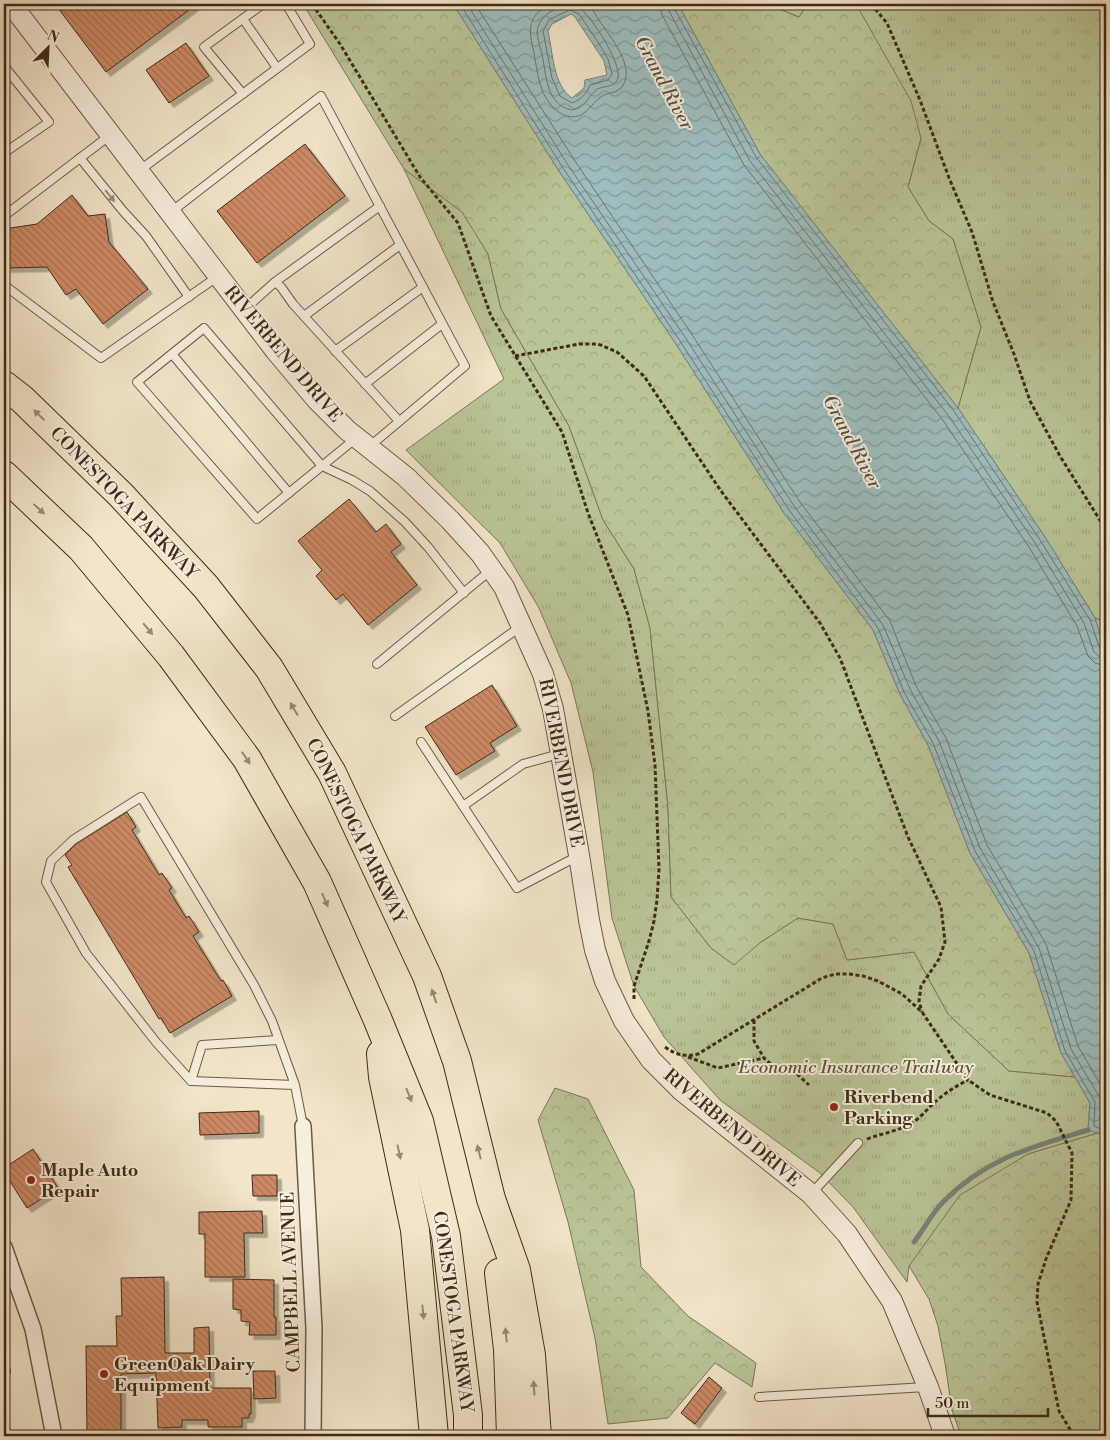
<svg xmlns="http://www.w3.org/2000/svg" width="1110" height="1440" font-family="'Libre Bodoni',serif">
<style>
.grass{fill:url(#grass-tufts);stroke:#7c7857}
.forest{fill:url(#forest-crowns);stroke:#7c7857}
.water{fill:url(#water-waves);stroke:#77837b;fill-rule:evenodd}
.lines{fill:none;stroke-linecap:round;stroke-linejoin:round}
.shore{stroke:#6e746a;stroke-width:1}
.stream{stroke:#77837b;stroke-width:5}
.building{fill:url(#building-back-hatch);stroke:#3f2b17;filter:url(#shadow)}
.service-casing{stroke:#6c5a44;stroke-width:10}
.minor-casing{stroke:#6c5a44;stroke-width:18}
.tertiary-casing{stroke:#6c5a44;stroke-width:22}
.motorway-casing{stroke:#3f2b17;stroke-width:30}
.path{stroke:#3f2b17;stroke-width:3;stroke-dasharray:4 2.5;stroke-linecap:butt}
.service{stroke:#f7eedd;stroke-width:8}
.minor{stroke:#f7eedd;stroke-width:15}
.tertiary{stroke:#f7eedd;stroke-width:20}
.motorway{stroke:#f2e5ca;stroke-width:28}
.oneway{fill:#9b8c7a}
.oneway2{fill:#988870}
.poi-dot{fill:#8f2418;stroke:#f7eedd;stroke-width:2}
.labels{text-anchor:middle;dominant-baseline:central;stroke-width:4;stroke-linejoin:round;paint-order:stroke}
.street-label{font-size:18px;fill:#3f2b17;stroke:#f7eedd}
.park-label{font-size:18px;font-style:italic;fill:#5e5237;stroke:#f7eedd}
.poi-label{font-size:18px;font-weight:bold;fill:#3f2b17;stroke:#f7eedd;text-anchor:start}
.water-label{font-size:19px;font-style:italic;fill:#565041;stroke:#f7eedd}
</style>
<defs>
<pattern id="grass-tufts" width="24" height="20" patternUnits="userSpaceOnUse" patternTransform="scale(1.25)"><rect width="24" height="20" fill="#bac597"/><path d="M3 7l-1-3M5 7V3M7 7l1-3M15 17l-1-3M17 17v-4M19 17l1-3" fill="none" stroke="#a1a981"/></pattern>
<pattern id="forest-crowns" width="20" height="18" patternUnits="userSpaceOnUse" patternTransform="scale(1.25)"><rect width="20" height="18" fill="#bac597"/><path d="M2 6a3 3 0 1 1 6 0M12 15a3 3 0 1 1 6 0" fill="none" stroke="#a1a981"/></pattern>
<pattern id="water-waves" width="16" height="10" patternUnits="userSpaceOnUse" patternTransform="scale(1.25)"><rect width="16" height="10" fill="#9dbdbe"/><path d="M0 5q4-4 8 0t8 0" fill="none" stroke="#819a99"/></pattern>
<pattern id="building-back-hatch" width="6" height="6" patternUnits="userSpaceOnUse" patternTransform="scale(1.25)"><rect width="6" height="6" fill="#ce8a66"/><path d="M-1 5l2 2M0 0l6 6M5-1l2 2" fill="none" stroke="#a97153"/></pattern>
<filter id="shadow"><feDropShadow dx="4.5" dy="4.5" stdDeviation="0" flood-color="#0004"/></filter>
</defs>
<rect width="100%" height="100%" fill="#f2e5ca"/>
<filter id="stains"><feTurbulence type="fractalNoise" baseFrequency=".004" numOctaves="4"/><feColorMatrix values="0 0 0 0 .2 0 0 0 0 .09 0 0 0 0 .02 0 0 0 .5 -.17"/></filter>
<radialGradient id="worn" r=".72"><stop offset=".6" stop-color="#630" stop-opacity="0"/><stop offset="1" stop-color="#630" stop-opacity=".3"/></radialGradient>
<g class="grass">
<path d="M767 4H808L799 17Z"/>
<path d="M856 4H1106V623L1095 618 1045 537 958 408 981 327 953 239 929 221 908 187 921 138Z"/>
<path d="M404 169 463 212 488 254 501 309 569 426 603 520 634 569 650 628 668 807 671 897 711 948 733 964 761 942 798 918 833 924 847 960 914 952 948 1014 1009 1071 1075 1077 1090 1103 1088 1130 1098 1133 1028 1154 909 1266 907 1282 853 1207 820 1173 720 1100 664 1037 634 986 612 918 593 772 571 683 539 608 500 543 406 450 504 379Z"/>
</g>
<g class="forest">
<path d="M303 4H455L457 10 559 171 676 344 784 513 873 630 900 694 928 745 970 853 1029 953 1061 1053 1075 1077 1009 1071 948 1014 914 952 847 960 833 924 798 918 761 942 734 965 711 948 671 897 668 807 650 628 634 569 603 520 569 426 501 309 488 254 462 212 404 169Z"/>
<path d="M678 4H767L799 17 808 4H856L911 101 921 138 908 187 929 221 953 239 981 327 958 408 760 154Z"/>
<path d="M1095 618 1106 623V653Z"/>
<path d="M555 1088 588 1099 634 1190 641 1267 688 1316 756 1363 752 1387 715 1363 668 1418 608 1424 595 1338 568 1222 538 1120Z"/>
<path d="M1098 1133 1106 1136V1436H961L952 1410 945 1363 938 1326 929 1299 909 1266 960 1195 1028 1154Z"/>
</g>
<path class="water" d="M455 4H678L760 154 958 408 1045 537 1095 618 1106 653V1136L1088 1130 1090 1103 1061 1053 1029 953 970 853 928 745 900 694 873 630 784 513 676 344 559 171 457 10ZM571 14 575 17 604 61 607 75 585 80 584 88 572 98C553 85 553 53 548 31L552 24Z"/>
<g class="lines">
<g class="shore">
<path d="M460 4 563 168 680 341 789 510 878 628 904 692 933 743 975 851 1034 951 1065 1051 1095 1102 1094 1126 1106 1131"/>
<path d="M467 4 568 165 685 337 794 506 883 625 910 689 939 741 980 848 1039 948 1071 1049 1100 1098 1101 1104 1100 1121 1106 1124"/>
<path d="M475 4 575 161 691 333 800 502 890 621 916 686 946 738 987 845 1046 944 1078 1046 1106 1094"/>
<path d="M549 4C529 16 528 27 533 48 538 72 538 98 560 113 566 117 574 118 581 115 590 110 593 102 601 97 607 92 615 94 621 88 638 68 609 36 599 20 595 15 593 9 589 4"/>
<path d="M568 4C554 9 539 15 537 32 538 41 541 50 543 59 546 78 548 106 572 110 586 107 587 98 595 91 602 84 614 90 618 78 622 63 588 10 575 4"/>
<path d="M660 4 662 15 744 165 942 419 1029 547 1077 626 1088 656 1095 663 1106 666"/>
<path d="M667 4 669 11 750 161 948 415 1035 543 1084 623 1094 652 1100 657 1106 658"/>
<path d="M674 4V8L756 157 954 411 1040 540 1090 620 1100 649 1106 652"/>
<path d="M570 10 579 14 598 42 608 59 612 74 608 80 590 85C587 93 581 100 572 103L560 96 552 78 543 31 549 20Z"/>
</g>
<path class="stream" d="M914 1242C924 1229 932 1213 943 1202 986 1158 1032 1147 1088 1130"/>
</g>
<g class="building">
<path d="M55 4H197L106 72Z"/>
<path d="M186 43 209 76 169 103 146 70Z"/>
<path d="M305 144 345 196 257 263 217 211Z"/>
<path d="M72 195 88 216 105 214 109 242 148 289 103 324 76 289 66 295 47 267 7 268 4 256V229L37 224Z"/>
<path d="M349 499 376 532 386 524 401 544 391 552 417 585 368 625 343 594 336 600 316 576 322 570 298 541Z"/>
<path d="M492 685 517 726 490 743 495 751 456 775 425 727Z"/>
<path d="M127 812 136 827 132 830 159 875 162 873 172 888 169 890 186 918 189 916 199 932 193 936 221 981 223 980 232 996 170 1033 161 1018 159 1019 68 867 72 865 65 855 76 844Z"/>
<path d="M259 1111V1133L200 1135 199 1113Z"/>
<path d="M33 1149 58 1188 27 1208 4 1172V1168Z"/>
<path d="M252 1175H277V1196H253Z"/>
<path d="M262 1211 263 1233H244L245 1277H205V1234H199V1212Z"/>
<path d="M164 1277 165 1353H194V1328L209 1327 210 1388H251V1414H249V1418H242V1427H208V1420H182V1427L158 1428 156 1373 121 1374V1434H87L86 1346H117L116 1316H122L121 1278Z"/>
<path d="M233 1279 274 1280V1317H276V1335H249L250 1322 241 1321V1310L233 1309Z"/>
<path d="M253 1371H275L276 1398 254 1399Z"/>
<path d="M709 1377 722 1388 695 1424 681 1413Z"/>
</g>
<g class="lines">
<defs>
<g id="service">
<path d="M243 19 277 68"/>
<path d="M4 66 49 122 4 153"/>
<path d="M243 94 204 47 263 4"/>
<path d="M80 158 123 211 146 236 189 297"/>
<path d="M140 170 310 44 286 4"/>
<path d="M171 212 321 96 465 366 370 446"/>
<path d="M4 216 109 136"/>
<path d="M275 282 281 287 293 304 399 421"/>
<path d="M4 285 101 358 217 277"/>
<path d="M246 308 275 282 380 206"/>
<path d="M304 316 400 245"/>
<path d="M335 351 423 287"/>
<path d="M172 354 289 493"/>
<path d="M365 384 442 324"/>
<path d="M355 439 257 519 137 382 204 328 322 466 352 480 370 491 405 522 428 547 464 593"/>
<path d="M377 664 491 570"/>
<path d="M395 716 520 627"/>
<path d="M421 742 517 888 578 856"/>
<path d="M463 806 523 764 559 754"/>
<path d="M191 1081 202 1045 278 1040"/>
<path d="M295 1085 191 1081 156 1042 86 953 46 882 51 861 73 840 141 797 254 985 272 1021 295 1085 303 1126"/>
<path d="M811 1194 858 1143"/>
<path d="M4 1364 6 1371 4 1373"/>
<path d="M759 1397 926 1387"/>
</g>
<g id="minor">
<path d="M303 1126 314 1328 313 1436"/>
<path d="M4 1247 33 1329 54 1436"/>
</g>
<path id="tertiary" d="M11 4 275 350 317 400 347 430 406 477 450 520 480 553 504 587 543 674 553 709 579 855 589 920 595 950 605 981 624 1021 651 1060 682 1091 811 1194 847 1234 892 1301 928 1387 945 1436"/>
<g id="motorway">
<path d="M4 385 22 399 121 495 206 587 269 668 332 773 427 976 457 1061 491 1199 516 1270 531 1355 537 1436"/>
<path d="M4 475 81 548 171 656 247 759 317 882 377 1018 419 1121 446 1236 468 1415V1436"/>
<path d="M381 1054 383 1077 415 1230 434 1436"/>
<path d="M499 1273 508 1349 511 1436"/>
</g>
</defs>
<use href="#service" class="service-casing"/>
<use href="#minor" class="minor-casing"/>
<use href="#tertiary" class="tertiary-casing"/>
<use href="#motorway" class="motorway-casing"/>
<g class="path">
<path d="M312 4 340 44 420 177 458 223 491 316 562 432 588 513 628 615 648 711 655 765 659 869 657 900 654 921 649 941 634 986V1000"/>
<path d="M871 4 887 23 920 100 949 178 972 232 993 302 1014 354 1030 401 1060 456 1106 530"/>
<path d="M515 356 579 344H598L617 352 644 376 721 491 820 623 840 658 908 837 941 907 945 942 939 959 921 986 919 1001 922 1012"/>
<path d="M754 1020V1041L764 1058 772 1065 796 1073 809 1085"/>
<path d="M665 1047C676 1055 685 1057 698 1054L822 978 835 974H849L863 976 878 981 902 994 922 1012 968 1080 990 1095 1047 1113 1056 1121 1072 1153 1071 1200 1046 1259 1038 1284 1037 1302 1059 1411 1074 1436"/>
<path d="M688 1057 718 1068 764 1058"/>
<path d="M867 1139C883 1133 900 1131 915 1121 922 1116 928 1108 935 1102 945 1093 956 1086 968 1080"/>
</g>
<use href="#service" class="service"/>
<use href="#minor" class="minor"/>
<use href="#tertiary" class="tertiary"/>
<use href="#motorway" class="motorway"/>
</g>
<defs><path id="oneway-solid" d="M-6-.8H1V-3.2L6.5 0L1 3.2V.8H-6Z" transform="scale(1.25)"/></defs>
<use class="oneway" href="#oneway-solid" transform="translate(110 196) rotate(51)"/>
<g class="oneway2">
<use href="#oneway-solid" transform="translate(39 415) rotate(-136)"/>
<use href="#oneway-solid" transform="translate(39 509) rotate(43)"/>
<use href="#oneway-solid" transform="translate(148 629) rotate(50)"/>
<use href="#oneway-solid" transform="translate(294 709) rotate(-121)"/>
<use href="#oneway-solid" transform="translate(246 758) rotate(57)"/>
<use href="#oneway-solid" transform="translate(325 900) rotate(66)"/>
<use href="#oneway-solid" transform="translate(434 996) rotate(-109)"/>
<use href="#oneway-solid" transform="translate(409 1095) rotate(68)"/>
<use href="#oneway-solid" transform="translate(399 1152) rotate(78)"/>
<use href="#oneway-solid" transform="translate(479 1152) rotate(-104)"/>
<use href="#oneway-solid" transform="translate(423 1312) rotate(84)"/>
<use href="#oneway-solid" transform="translate(506 1335) rotate(-96)"/>
<use href="#oneway-solid" transform="translate(534 1388) rotate(-94)"/>
</g>
<g class="poi-dot">
<circle cx="834" cy="1107" r="5"/>
<circle cx="31" cy="1180" r="5"/>
<circle cx="104" cy="1374" r="5"/>
</g>
<g class="labels">
<g class="street-label">
<text transform="translate(283 354) rotate(50)">RIVERBEND DRIVE</text>
<text transform="translate(124 503) rotate(46)">CONESTOGA PARKWAY</text>
<text transform="translate(561 763) rotate(79)">RIVERBEND DRIVE</text>
<text transform="translate(356 831) rotate(64)">CONESTOGA PARKWAY</text>
<text transform="translate(732 1128) rotate(40)">RIVERBEND DRIVE</text>
<text transform="translate(291 1282) rotate(-92)">CAMPBELL AVENUE</text>
<text transform="translate(453 1312) rotate(82)">CONESTOGA PARKWAY</text>
</g>
<g class="park-label">
<text x="856" y="1067">Economic Insurance Trailway</text>
</g>
<g class="poi-label">
<text x="844" y="1097">Riverbend<tspan x="844" dy="21">Parking</tspan></text>
<text x="41" y="1170">Maple Auto<tspan x="41" dy="21">Repair</tspan></text>
<text x="114" y="1364">GreenOak Dairy<tspan x="114" dy="21">Equipment</tspan></text>
</g>
<g class="water-label">
<text transform="translate(664 83) rotate(62)">Grand River</text>
<text transform="translate(852 442) rotate(62)">Grand River</text>
</g>
</g>
<rect width="1110" height="1440" fill="none" stroke="#f2e5ca" stroke-width="20"/>
<rect x="5" y="5" width="1100" height="1430" fill="none" stroke="#3f2b17" stroke-width="2.5"/>
<rect x="10" y="10" width="1090" height="1420" fill="none" stroke="#3f2b17"/>
<g transform="translate(48 48) rotate(24)" stroke="#f7eedd" stroke-width="4" paint-order="stroke">
<path d="M0-4L9 19L0 12L-9 19Z" fill="#3f2b17"/>
<text y="-8" font-size="14" font-weight="bold" text-anchor="middle" fill="#3f2b17">N</text>
</g>
<path d="M928 1408v8h120v-8" fill="none" stroke="#3f2b17" stroke-width="2.5"/>
<text x="935" y="1408" font-size="15" fill="#3f2b17" stroke="#f7eedd" stroke-width="4" paint-order="stroke">50 m</text>
<rect width="100%" height="100%" filter="url(#stains)"/>
<rect width="100%" height="100%" fill="url(#worn)"/>
</svg>
